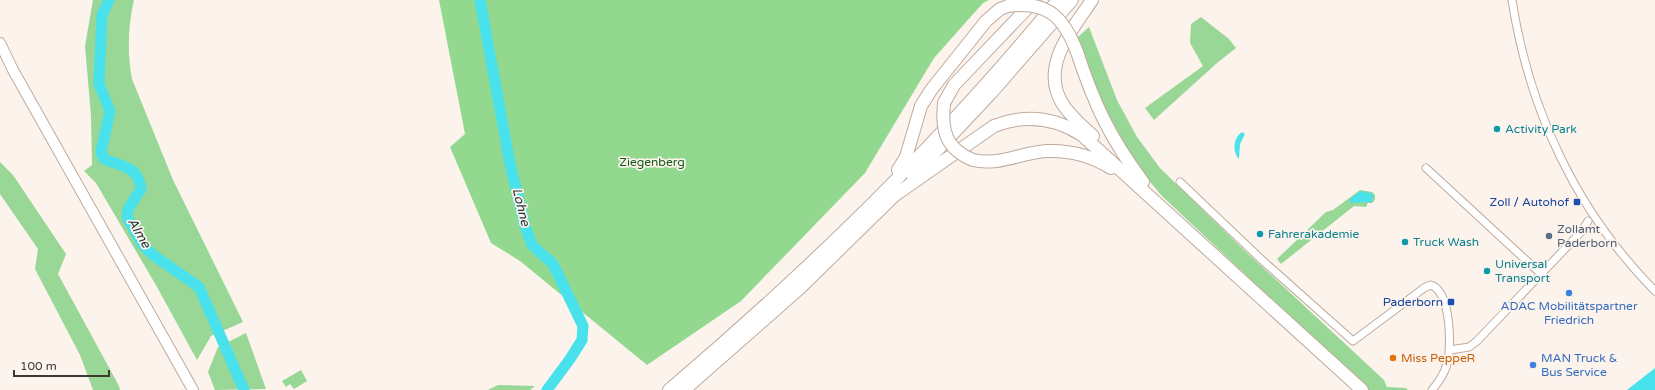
<svg xmlns="http://www.w3.org/2000/svg" width="1655" height="390" font-family="'Varela Round',sans-serif">
<style>
.green{fill:#99d796}
.forest{fill:#92d98f}
.water{fill:#48e1ec}
.lines{fill:none;stroke-linecap:round;stroke-linejoin:round}
.river{stroke:#48e1ec;stroke-width:11}
.street-casing{stroke:#bfab9d;stroke-width:9}
.secondary-casing{stroke:#bfab9d;stroke-width:12}
.highway-casing{stroke:#bfab9d;stroke-width:14}
.street{stroke:#fff;stroke-width:7}
.secondary{stroke:#fff;stroke-width:10}
.highway{stroke:#fff;stroke-width:12}
.highway-bridge-casing{stroke:#bfab9d;stroke-width:14;stroke-linecap:butt}
.highway-bridge{stroke:#fff;stroke-width:12}
.culture-dot{fill:#0f9aa8;stroke:#fcf3ed;stroke-width:1.5}
.transit-dot{fill:#1a4fb4;stroke:#fcf3ed;stroke-width:1.5}
.service-dot{fill:#5c6f8a;stroke:#fcf3ed;stroke-width:1.5}
.shop-dot{fill:#3f7fe0;stroke:#fcf3ed;stroke-width:1.5}
.food-dot{fill:#e8710a;stroke:#fcf3ed;stroke-width:1.5}
.labels{text-anchor:middle;dominant-baseline:central;stroke-width:3.5;stroke-linejoin:round;paint-order:stroke}
.culture-label{font-size:12px;fill:#0d838f;stroke:#fcf3ed;text-anchor:start}
.park-label{font-size:12px;fill:#115b15;stroke:#fcf3ed}
.transit-label{font-size:12px;fill:#164399;stroke:#fcf3ed;text-anchor:end}
.service-label{font-size:12px;fill:#4e5e75;stroke:#fcf3ed;text-anchor:start}
.shop-label{font-size:12px;fill:#366cbe;stroke:#fcf3ed}
.food-label{font-size:12px;fill:#c56008;stroke:#fcf3ed;text-anchor:start}
.water-label{font-size:13px;font-style:italic;fill:#1e3739;stroke:#fcf3ed}
</style>
<rect width="100%" height="100%" fill="#fcf3ed"/>
<g class="green">
<path d="M93 0H134C128 25 127 54 132 79L173 180 243 322 211 336 197 360 157 287 96 183 84 171 92 165 91 116 85 46Z"/>
<path d="M1201 17 1229 39 1236 48 1217 63 1154 120 1145 108 1203 66 1190 43 1191 24Z"/>
<path d="M1089 27 1117 100 1137 137 1160 168 1243 249 1384 380 1387 387 1406 388 1408 390H1369L1366 388 1162 196 1134 163 1104 113 1077 38Z"/>
<path d="M0 162 13 175 66 254 58 274 119 386 120 390H93L80 355 35 269 38 249 0 194Z"/>
<path d="M1360 190 1372 192 1375 195V200L1372 203H1368L1366 207 1354 206 1281 264 1277 259 1326 212 1333 210Z"/>
<path d="M246 333 266 389 215 390 208 372 218 347Z"/>
<path d="M301 370 307 381 294 389 290 384 286 387 282 381Z"/>
<path d="M498 385 535 386 530 390H488Z"/>
</g>
<path class="forest" d="M439 0H989L983 3 934 58 865 173 741 301 647 365 520 261 491 243 450 147 465 134Z"/>
<g class="water">
<path d="M1242 132 1245 134 1240 144 1239 159C1232 152 1233 138 1242 132Z"/>
<path d="M1360 191 1373 194 1372 202 1352 203 1349 200Z"/>
<path d="M1655 368V390H1627Z"/>
</g>
<g class="lines">
<g class="river">
<path d="M109 0 102 15 99 84 110 111 101 152 104 159C123 167 138 166 141 189L128 209 127 217 142 244 153 255 199 287 244 390"/>
<path d="M480 0 510 164 525 226 532 245 553 264 583 326 582 340 570 359 547 390"/>
</g>
<defs>
<g id="street">
<path d="M1512 0C1529 110 1576 211 1655 291"/>
<path d="M1426 168 1541 274"/>
<path d="M1180 182 1262 260 1353 341 1424 288 1430 285C1451 289 1452 348 1447 364 1444 375 1439 382 1432 390"/>
<path d="M1450 350 1469 347 1477 341 1582 231 1588 221"/>
</g>
<path id="secondary" d="M0 43 13 70 193 390"/>
<g id="highway">
<path d="M1092 0C1072 30 1040 66 1062 103 1070 116 1082 126 1093 136"/>
<path d="M1077 52C1094 104 1110 138 1143 182"/>
<path d="M944 103 954 85 1035 0"/>
<path d="M973 160C998 166 1021 153 1046 151 1069 150 1092 156 1111 168"/>
<path d="M898 170 906 157 921 106 931 90 986 21 1000 9 1008 6"/>
<path d="M913 176 992 92 1072 0"/>
<path d="M895 195 994 126C1025 114 1054 117 1082 135L1362 390"/>
<path d="M669 390C809 271 942 142 1058 0"/>
<path d="M684 390 800 288 900 190"/>
</g>
</defs>
<use href="#street" class="street-casing"/>
<use href="#secondary" class="secondary-casing"/>
<use href="#highway" class="highway-casing"/>
<use href="#street" class="street"/>
<use href="#secondary" class="secondary"/>
<use href="#highway" class="highway"/>
<defs>
<g id="highway-bridge">
<path d="M1008 6C1048 0 1064 18 1077 52"/>
<path d="M944 103C941 131 946 149 973 160"/>
</g>
</defs>
<use href="#highway-bridge" class="highway-bridge-casing"/>
<use href="#highway-bridge" class="highway-bridge"/>
</g>
<g class="culture-dot">
<circle cx="1497" cy="129" r="4"/>
<circle cx="1260" cy="234" r="4"/>
<circle cx="1405" cy="242" r="4"/>
<circle cx="1487" cy="271" r="4"/>
</g>
<g class="transit-dot">
<rect x="1573" y="198" width="8" height="8" rx="2"/>
<rect x="1447" y="298" width="8" height="8" rx="2"/>
</g>
<circle class="service-dot" cx="1549" cy="236" r="4"/>
<g class="shop-dot">
<circle cx="1569" cy="293" r="4"/>
<circle cx="1533" cy="365" r="4"/>
</g>
<circle class="food-dot" cx="1393" cy="358" r="4"/>
<g class="labels">
<g class="culture-label">
<text x="1505" y="129">Activity Park</text>
<text x="1268" y="234">Fahrerakademie</text>
<text x="1413" y="242">Truck Wash</text>
<text x="1495" y="264">Universal<tspan x="1495" dy="14">Transport</tspan></text>
</g>
<g class="park-label">
<text x="652" y="162">Ziegenberg</text>
</g>
<g class="transit-label">
<text x="1569" y="202">Zoll / Autohof</text>
<text x="1443" y="302">Paderborn</text>
</g>
<g class="service-label">
<text x="1557" y="229">Zollamt<tspan x="1557" dy="14">Paderborn</tspan></text>
</g>
<g class="shop-label">
<text x="1569" y="306">ADAC Mobilitätspartner<tspan x="1569" dy="14">Friedrich</tspan></text>
<text x="1541" y="358" text-anchor="start">MAN Truck &amp;<tspan x="1541" dy="14">Bus Service</tspan></text>
</g>
<g class="food-label">
<text x="1401" y="358">Miss PeppeR</text>
</g>
<g class="water-label">
<text transform="translate(521 207) rotate(76)">Lohne</text>
<text transform="translate(139 233) rotate(60)">Alme</text>
</g>
</g>
<path d="M14 370v6h95v-6" fill="none" stroke="#403832" stroke-width="2"/>
<text x="20" y="370" font-size="12" fill="#403832" stroke="#fcf3ed" stroke-width="3" paint-order="stroke">100 m</text>
</svg>
